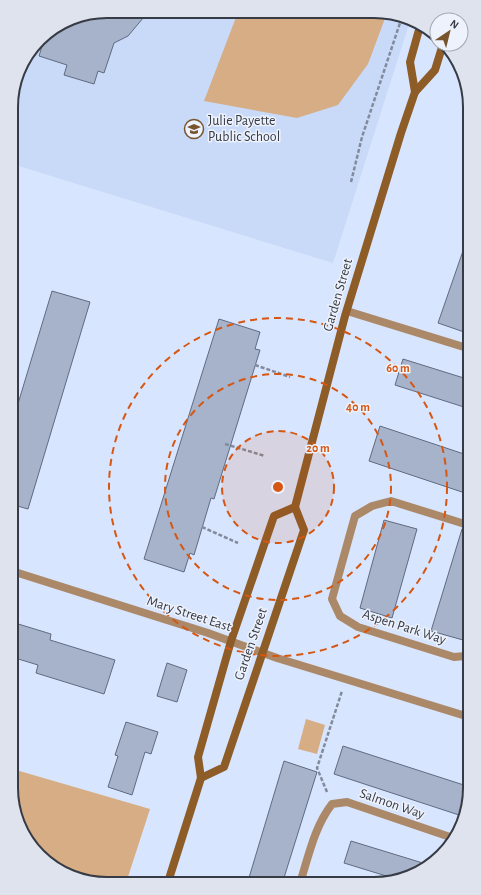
<svg xmlns="http://www.w3.org/2000/svg" width="481" height="895" font-family="'Alegreya Sans',sans-serif">
<style>
.built{fill:#c9daf9}
.green{fill:#d6ad85}
.building{fill:#a6b3ca;stroke:#606b81}
.lines{fill:none;stroke-linecap:round;stroke-linejoin:round}
.path{stroke:#828b9c;stroke-width:2.5;stroke-dasharray:4 2;stroke-linecap:butt}
.street{stroke:#ab8968;stroke-width:8}
.secondary{stroke:#8d5c27;stroke-width:8}
.ring{fill:none;stroke:#d65612;stroke-width:2;stroke-dasharray:7 5}
.labels{text-anchor:middle;dominant-baseline:central;stroke-width:3;stroke-linejoin:round;paint-order:stroke}
.poi-label{font-size:14px;fill:#363b45;stroke:#edf2fc;text-anchor:start}
.street-label{font-size:14px;fill:#363b45;stroke:#edf2fc}
.rim{fill:none;stroke:#363b45;stroke-width:2}
.centre{fill:#d65612;stroke:#edf2fc;stroke-width:2}
.ring-label{font-size:12px;text-anchor:middle;font-weight:bold;fill:#d65612;stroke:#edf2fc;stroke-width:3;stroke-linejoin:round;paint-order:stroke}
</style>
<rect width="100%" height="100%" fill="#d8e5fe"/>
<path class="built" d="M107 11 392 13 410 21 333 263 12 164V95L21 64 44 35 70 18Z"/>
<g class="green">
<path d="M238 12 387 13 368 64 338 105 297 118 204 101Z"/>
<path d="M306 719 325 725 317 754 298 749Z"/>
<path d="M16 770 150 809 126 883H94L44 860 16 819Z"/>
</g>
<g class="building">
<path d="M107 11H149L128 36 114 43 104 73 98 71 94 84 64 75 67 65 39 56 46 33 70 18Z"/>
<path d="M464 248 466 249 467 333 438 323Z"/>
<path d="M52 291 90 302 28 509 14 505V417Z"/>
<path d="M219 319 260 332 255 349 260 350 214 499 211 498 194 555 190 553 184 572 144 559Z"/>
<path d="M403 359 467 379V408L395 385Z"/>
<path d="M380 426 467 455 468 494 369 461Z"/>
<path d="M384 520 417 529 392 618 360 608Z"/>
<path d="M462 529 468 530 469 622 463 640 431 631Z"/>
<path d="M15 623 51 634 50 640 115 660 104 694 36 673 38 665 15 658Z"/>
<path d="M167 663 187 670 177 702 157 696Z"/>
<path d="M126 722 158 732 151 754 145 752 132 795 108 787 118 756 115 755Z"/>
<path d="M343 746 470 787V795L462 816 334 774Z"/>
<path d="M284 761 317 772 283 881H248Z"/>
<path d="M351 841 426 864 405 879H396L344 863Z"/>
</g>
<g class="lines">
<g class="path">
<path d="M351 182 362 137 402 17"/>
<path d="M255 365 290 377"/>
<path d="M225 444 265 456"/>
<path d="M202 527 238 543"/>
<path d="M327 792 317 768 342 691"/>
</g>
<g class="street">
<path d="M347 311 467 348"/>
<path d="M468 525 391 501 372 506 355 516 332 599 340 616 358 627 454 657 466 656 469 654"/>
<path d="M15 572 208 633 277 658 469 717"/>
<path d="M301 880C309 854 315 826 332 804L347 802 453 838"/>
</g>
<g class="secondary">
<path d="M415 92 410 62 420 26"/>
<path d="M201 778 224 767 304 530 295 507 345 316 401 133 415 92 435 70 443 44"/>
<path d="M168 882 201 778 198 757 231 641 274 516 295 507"/>
</g>
</g>
<circle cx="278" cy="487" r="56" fill="#d65612" fill-opacity=".12"/>
<g class="ring">
<circle cx="278" cy="487" r="56"/>
<circle cx="278" cy="487" r="113"/>
<circle cx="278" cy="487" r="169"/>
</g>
<defs>
<symbol id="school-ring" viewBox="-11 -11 22 22"><circle r="9.5" fill="#edf2fc" stroke="#78542e" stroke-width="1.5"/><path d="M0-5L7-2L0 1L-7-2ZM-4 1L0 2.5L4 1V4Q0 6-4 4Z" fill="#78542e"/></symbol>
</defs>
<g fill-rule="evenodd">
<use href="#school-ring" x="183" y="118" width="22" height="22"/>
</g>
<g class="labels">
<g class="poi-label">
<text x="208" y="121">Julie Payette<tspan x="208" dy="16">Public School</tspan></text>
</g>
<g class="street-label">
<text transform="translate(338 295) rotate(-74)">Garden Street</text>
<text transform="translate(189 614) rotate(18)">Mary Street East</text>
<text transform="translate(404 627) rotate(18)">Aspen Park Way</text>
<text transform="translate(251 644) rotate(-71)">Garden Street</text>
<text transform="translate(392 804) rotate(19)">Salmon Way</text>
</g>
</g>
<path d="M0 0H481V895H0ZM107 18H374A89 89 0 0 1 463 107V788A89 89 0 0 1 374 877H107A89 89 0 0 1 18 788V107A89 89 0 0 1 107 18Z" fill="#dee3ed" fill-rule="evenodd"/>
<path class="rim" d="M107 18H374A89 89 0 0 1 463 107V788A89 89 0 0 1 374 877H107A89 89 0 0 1 18 788V107A89 89 0 0 1 107 18Z"/>
<circle cx="278" cy="487" r="6" class="centre"/>
<g class="ring-label">
<text x="398" y="372">60 m</text>
<text x="358" y="411">40 m</text>
<text x="318" y="452">20 m</text>
</g>
<g transform="translate(449 32) rotate(35)"><circle r="19" fill="#edf2fc" stroke="#a4a9b3"/>
<path d="M0-3L7 15L0 10L-7 15Z" fill="#78542e"/>
<text y="-6" font-size="11" font-weight="bold" text-anchor="middle" fill="#363b45">N</text>
</g>
</svg>
